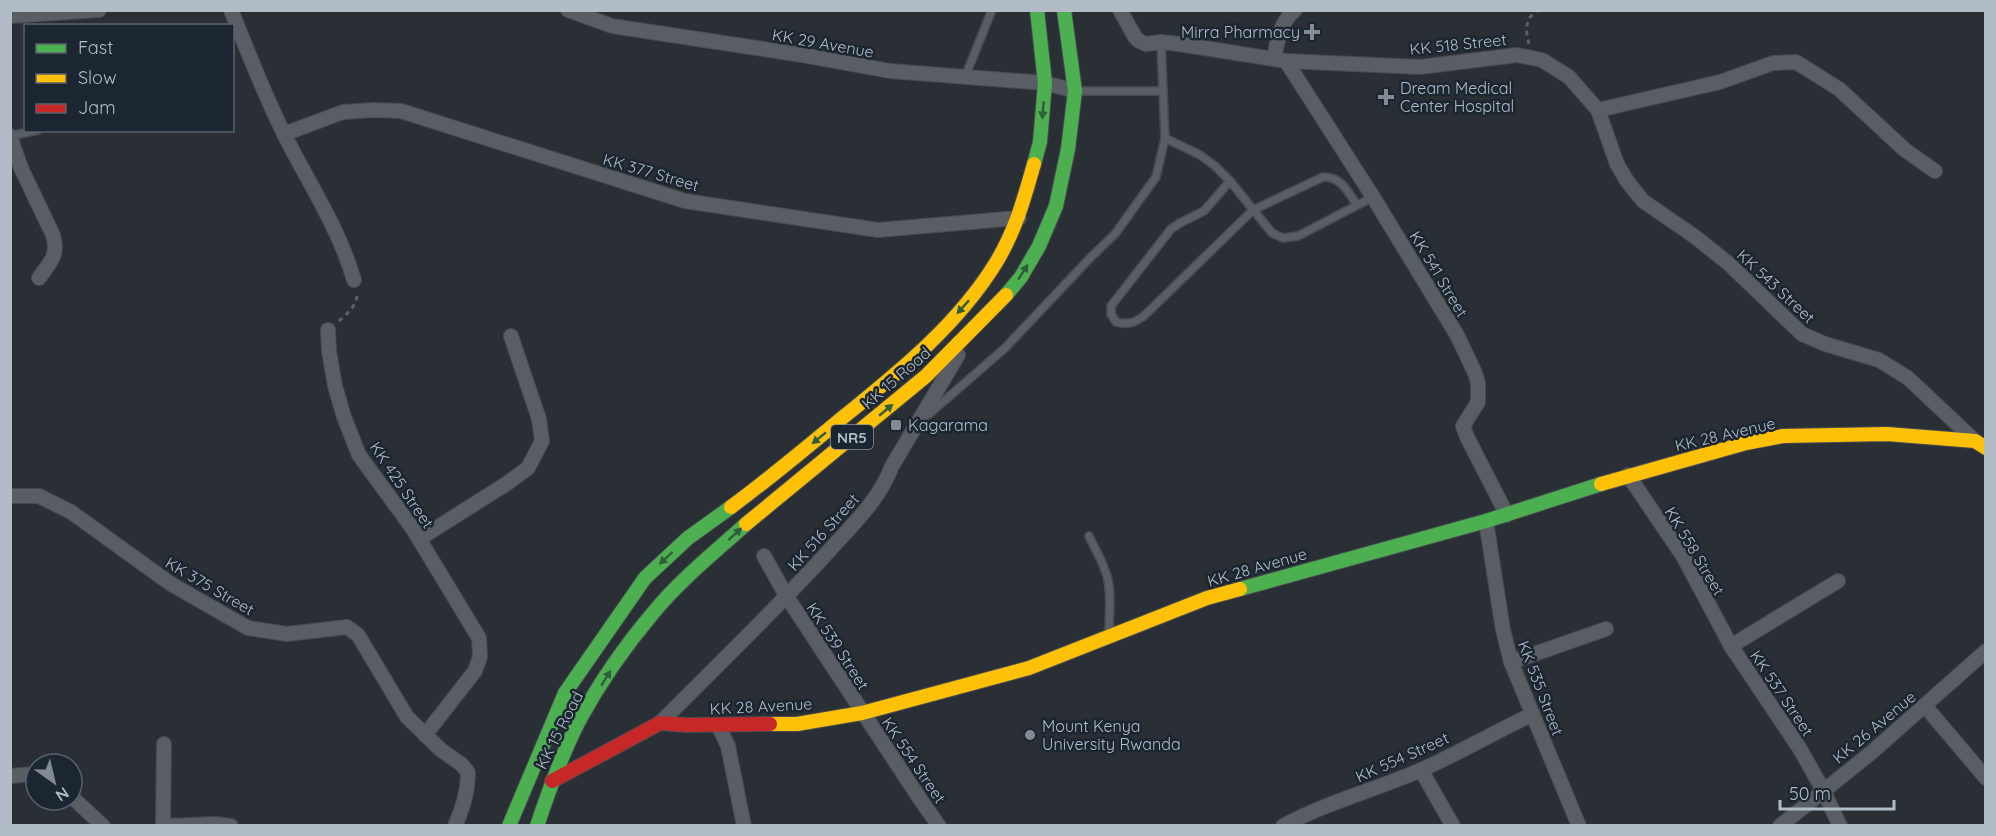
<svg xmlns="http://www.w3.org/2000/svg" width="1996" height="836" font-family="Quicksand,sans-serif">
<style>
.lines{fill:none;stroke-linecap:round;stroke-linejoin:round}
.lane-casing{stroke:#474b50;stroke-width:10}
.street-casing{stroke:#474b50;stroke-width:16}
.fast-casing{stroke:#474b50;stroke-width:16}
.slow-casing{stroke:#474b50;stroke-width:16}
.jam-casing{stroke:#474b50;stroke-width:16}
.path{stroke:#5b6167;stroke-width:3;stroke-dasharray:4.5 4.5;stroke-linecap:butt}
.lane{stroke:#585e63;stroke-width:7}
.street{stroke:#585e63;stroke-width:14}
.fast{stroke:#4caf50;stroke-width:14}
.slow{stroke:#ffc107;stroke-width:14}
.jam{stroke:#c62828;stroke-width:14}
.oneway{fill:#2f5d3d}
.poi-dot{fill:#828b94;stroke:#1c2630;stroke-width:2}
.labels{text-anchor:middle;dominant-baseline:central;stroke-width:5;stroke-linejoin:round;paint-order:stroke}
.shield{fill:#1c2630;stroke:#858f9a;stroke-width:1.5}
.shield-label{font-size:15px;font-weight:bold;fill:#b2bcc7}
.poi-label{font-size:16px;fill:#b2bcc7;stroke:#1c2630;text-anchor:start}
.street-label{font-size:16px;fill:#b2bcc7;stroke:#1c2630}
</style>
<rect width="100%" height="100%" fill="#292f35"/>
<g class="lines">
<defs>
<g id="lane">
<path d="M965 77 992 10"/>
<path d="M1079 91H1163"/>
<path d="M10 136 38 130"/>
<path d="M1165 138 1200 155 1215 166 1230 181 1272 233 1283 238 1298 236 1373 197"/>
<path d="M1230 181 1204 211 1180 223 1171 229 1111 306V314L1116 322C1128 325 1134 323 1144 316L1253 210 1323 177C1342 177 1347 191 1357 205"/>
<path d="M929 414 1005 348 1091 257 1115 234 1156 177 1165 138 1161 42"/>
<path d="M1089 536C1095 549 1103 562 1107 576 1112 594 1109 616 1109 634"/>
</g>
<g id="street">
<path d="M231 10C248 52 264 94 284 134 308 182 339 228 354 280"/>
<path d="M568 10 612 26 802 55 890 71 1045 83 1075 91"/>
<path d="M1120 10 1135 37 1139 41 1146 44 1161 42 1179 44 1286 61 1420 67 1517 55 1542 60 1569 77 1598 110 1617 164 1627 181 1643 201 1694 236 1728 263 1802 334 1825 344 1879 360 1908 378 1975 441"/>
<path d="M10 16 99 10"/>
<path d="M1274 59C1277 42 1280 22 1295 10"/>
<path d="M1286 61 1373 197 1457 335 1475 373 1478 383V402L1463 426 1467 437 1507 515"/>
<path d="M1598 110 1720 82 1773 63 1796 62 1839 89 1905 150 1935 171"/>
<path d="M284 134 343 112 374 110 401 111 685 201 878 230 1019 218"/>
<path d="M10 136 21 168 53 235C59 256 50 262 39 278"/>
<path d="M328 330 329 351 335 386 344 417 359 455 413 529 479 638 480 657 475 671 425 735"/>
<path d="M1628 475 1683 556 1731 646 1800 749 1823 790 1840 826"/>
<path d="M10 496H39L71 512 171 584 248 628 287 634 347 627 358 635 407 717 441 750 461 764 468 772C468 792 463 807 455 826"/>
<path d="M1486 521 1503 630 1511 662 1579 826"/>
<path d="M419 539 506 484 528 468 542 441 539 419 511 336"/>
<path d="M764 556 787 597 920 799 939 826"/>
<path d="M1731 646 1838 581"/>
<path d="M1511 662 1606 629"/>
<path d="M1925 706 1986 778"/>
<path d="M660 723C716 667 773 612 827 553 851 526 879 501 892 466L958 355"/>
<path d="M718 725 728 746 744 826"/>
<path d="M1421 770 1453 826"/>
<path d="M10 776 36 774"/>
<path d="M72 797 103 826"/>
<path d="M163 826 164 744"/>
<path d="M168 826 215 824 231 826"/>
<path d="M1283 826C1327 802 1375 790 1421 770 1459 753 1495 732 1533 714"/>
<path d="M1780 826 1872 752 1986 651"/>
</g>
<g id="fast">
<path d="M1034 164 1040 142 1045 83 1037 10"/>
<path d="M1006 295 1021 277 1039 246 1056 206 1068 149 1075 91 1064 10"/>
<path d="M1240 589 1486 521 1601 484"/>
<path d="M509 826 565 693 645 578 688 538 731 507"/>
<path d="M537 826C549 790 562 753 580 719 600 682 626 645 653 613 680 580 715 552 746 524"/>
</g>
<g id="slow">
<path d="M1601 484 1746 443 1783 436 1887 434 1975 441 1986 448"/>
<path d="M731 507C769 479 805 449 841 419 898 373 959 324 997 261 1016 229 1024 199 1034 164"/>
<path d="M746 524 926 376 1006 295"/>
<path d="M770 724H797L862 713 1029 668 1207 598 1240 589"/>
</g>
<path id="jam" d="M552 781 660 723 687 725 770 724"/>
</defs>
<use href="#lane" class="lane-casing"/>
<use href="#street" class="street-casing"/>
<use href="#fast" class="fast-casing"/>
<use href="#slow" class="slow-casing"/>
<use href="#jam" class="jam-casing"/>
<g class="path">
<path d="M1529 44 1526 29 1529 18 1538 10"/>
<path d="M339 321C347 314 358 305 357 293"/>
</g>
<use href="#lane" class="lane"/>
<use href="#street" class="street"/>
<use href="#fast" class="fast"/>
<use href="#slow" class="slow"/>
<use href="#jam" class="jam"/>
</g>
<defs><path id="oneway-solid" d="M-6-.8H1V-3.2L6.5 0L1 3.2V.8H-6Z" transform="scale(1.5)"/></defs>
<g class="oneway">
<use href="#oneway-solid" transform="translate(1043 110) rotate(95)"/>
<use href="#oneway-solid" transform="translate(1023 272) rotate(-57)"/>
<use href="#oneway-solid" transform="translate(963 307) rotate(132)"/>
<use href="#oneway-solid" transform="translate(886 410) rotate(-40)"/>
<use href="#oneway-solid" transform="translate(819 438) rotate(141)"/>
<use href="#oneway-solid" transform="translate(735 534) rotate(-42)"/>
<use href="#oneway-solid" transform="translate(666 558) rotate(137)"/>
<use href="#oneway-solid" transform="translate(606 678) rotate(-58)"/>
</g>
<g class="poi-dot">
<path d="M1309 23h6v6h6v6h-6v6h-6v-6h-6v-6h6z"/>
<path d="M1383 88h6v6h6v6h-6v6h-6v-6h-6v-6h6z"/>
<rect x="890" y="419" width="12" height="12" rx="3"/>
<circle cx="1030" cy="735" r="6"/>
</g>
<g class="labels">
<rect class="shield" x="831" y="425" width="42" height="24" rx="4.5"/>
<g class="shield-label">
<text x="852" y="437">NR5</text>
</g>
<g class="poi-label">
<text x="1300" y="32" text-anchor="end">Mirra Pharmacy</text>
<text x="1400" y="88">Dream Medical<tspan x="1400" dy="18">Center Hospital</tspan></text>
<text x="908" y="425">Kagarama</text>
<text x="1042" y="726">Mount Kenya<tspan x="1042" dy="18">University Rwanda</tspan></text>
</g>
<g class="street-label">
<text transform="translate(823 43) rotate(10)">KK 29 Avenue</text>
<text transform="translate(1458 44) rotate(-6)">KK 518 Street</text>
<text transform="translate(651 172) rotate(16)">KK 377 Street</text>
<text transform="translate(1439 274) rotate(59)">KK 541 Street</text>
<text transform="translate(1776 286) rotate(43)">KK 543 Street</text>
<text transform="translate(896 378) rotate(-41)">KK 15 Road</text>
<text transform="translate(1725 434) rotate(-13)">KK 28 Avenue</text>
<text transform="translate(402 485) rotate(56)">KK 425 Street</text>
<text transform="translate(823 532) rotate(-48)">KK 516 Street</text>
<text transform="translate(1695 551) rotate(59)">KK 558 Street</text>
<text transform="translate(1257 567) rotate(-16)">KK 28 Avenue</text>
<text transform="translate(210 586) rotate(30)">KK 375 Street</text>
<text transform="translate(838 646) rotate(57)">KK 539 Street</text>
<text transform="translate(1541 688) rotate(69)">KK 535 Street</text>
<text transform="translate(1782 693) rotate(56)">KK 537 Street</text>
<text transform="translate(761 706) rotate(-3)">KK 28 Avenue</text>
<text transform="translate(1874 727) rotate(-40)">KK 26 Avenue</text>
<text transform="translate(559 730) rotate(-63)">KK 15 Road</text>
<text transform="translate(1402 757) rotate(-24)">KK 554 Street</text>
<text transform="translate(914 760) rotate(56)">KK 554 Street</text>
</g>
</g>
<rect width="1996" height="836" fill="none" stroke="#b2bcc7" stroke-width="24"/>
<rect x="24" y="24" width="210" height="108" fill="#1c2630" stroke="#58626c" stroke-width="1.5"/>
<rect x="36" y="44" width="30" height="9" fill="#4caf50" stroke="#58626c" stroke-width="1.5"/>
<text x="78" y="54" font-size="18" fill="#b2bcc7">Fast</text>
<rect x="36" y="74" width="30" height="9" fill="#ffc107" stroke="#58626c" stroke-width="1.5"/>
<text x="78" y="84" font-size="18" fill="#b2bcc7">Slow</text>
<rect x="36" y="104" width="30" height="9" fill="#c62828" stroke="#58626c" stroke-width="1.5"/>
<text x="78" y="114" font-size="18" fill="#b2bcc7">Jam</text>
<g transform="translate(54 782) rotate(146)"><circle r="28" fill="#1c2630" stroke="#58626c" stroke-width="1.5"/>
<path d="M0-4.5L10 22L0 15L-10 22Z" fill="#828b94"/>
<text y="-9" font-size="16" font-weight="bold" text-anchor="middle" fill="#b2bcc7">N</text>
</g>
<path d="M1780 800v9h114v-9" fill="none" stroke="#b2bcc7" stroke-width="3"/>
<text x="1789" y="800" font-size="18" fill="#b2bcc7" stroke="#1c2630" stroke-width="4.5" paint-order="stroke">50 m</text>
</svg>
